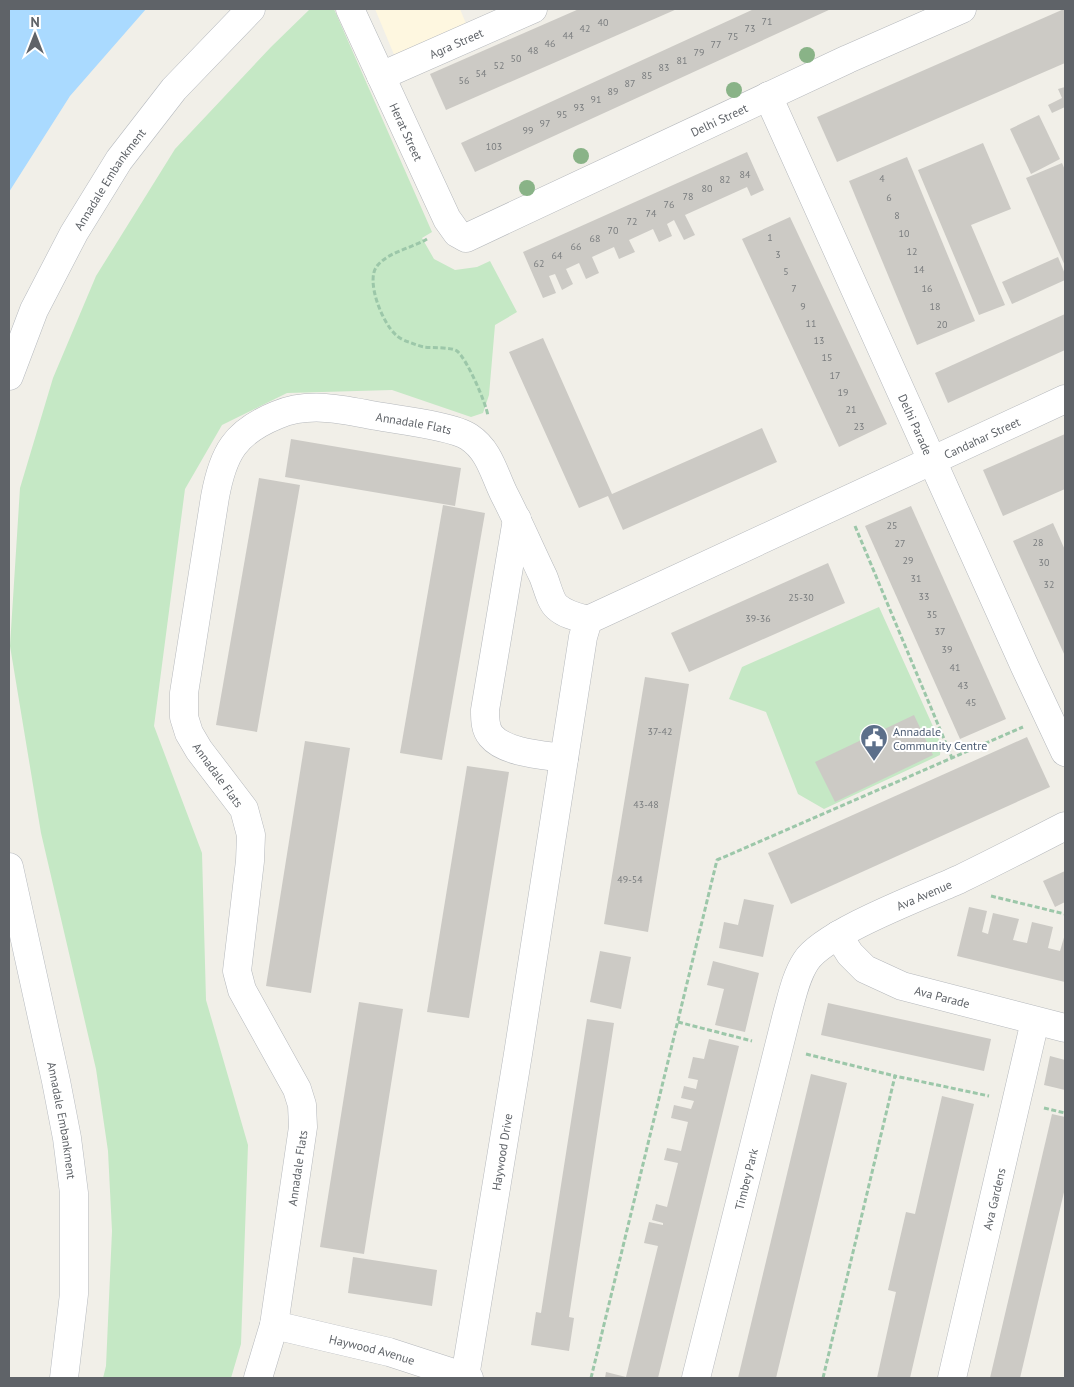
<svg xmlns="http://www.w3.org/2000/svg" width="1074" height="1387" font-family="'PT Sans',sans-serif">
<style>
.commercial{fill:#fef7e0}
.green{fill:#c5e8c5}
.water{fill:#aadaff}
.building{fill:#cccac5}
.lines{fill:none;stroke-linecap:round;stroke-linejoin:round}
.street-casing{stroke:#b5b8bc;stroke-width:29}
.secondary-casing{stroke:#b6babf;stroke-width:29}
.path{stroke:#9cc7a9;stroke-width:3;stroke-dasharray:5 2.5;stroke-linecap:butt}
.street{stroke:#fff;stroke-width:28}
.secondary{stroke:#fff;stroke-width:28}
.tree{fill:#89b387}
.labels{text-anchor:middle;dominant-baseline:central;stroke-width:4;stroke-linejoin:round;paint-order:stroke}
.number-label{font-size:10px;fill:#7a7d7f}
.street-label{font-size:12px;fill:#5f6368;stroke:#fff}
.service-label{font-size:12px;fill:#4e5e75;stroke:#fff;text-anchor:start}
</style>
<rect width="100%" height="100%" fill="#f1efe8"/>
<path class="commercial" d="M375 9H460L467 26 395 57Z"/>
<g class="green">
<path d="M310 9H334L432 232 422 238 434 259 455 270 477 267 490 261 517 312 495 325 489 395 483 413 471 417 392 390 287 393 222 425 185 489 154 726 202 853 206 1000 248 1145 241 1344 231 1378H103L106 1366 112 1231 108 1151 96 1069 41 833 10 646 20 488 53 378 96 276 175 149 271 47Z"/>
<path d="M879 607 941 744 940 755 824 809 798 794 766 712 729 699 742 667Z"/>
</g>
<path class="water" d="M9 9H146L70 96 9 192Z"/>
<g class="building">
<path d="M579 9H677L446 110 430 74Z"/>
<path d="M754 9H831L475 172 461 143Z"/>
<path d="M1064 9H1065V63L837 162 817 117Z"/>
<path d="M1065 87V107L1052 113 1048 105 1062 98 1058 89Z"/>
<path d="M1039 115 1060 159 1031 174 1010 129Z"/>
<path d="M983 143 1011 209 971 225 1005 305 979 315 918 170Z"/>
<path d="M747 152 764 190 751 196 747 187 685 215 695 235 684 240 674 220 667 224 672 236 659 242 653 229 629 240 635 252 619 259 614 247 592 257 599 273 586 279 579 263 566 269 573 284 562 290 555 274 549 276 556 293 543 298 523 252Z"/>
<path d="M907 157 975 321 917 345 849 181Z"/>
<path d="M1062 163 1065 170V266L1026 178Z"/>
<path d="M790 217 887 424 839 447 742 239Z"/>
<path d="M1058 257 1065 274V280L1012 304 1002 282Z"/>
<path d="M1065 314V350L948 403 935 373Z"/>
<path d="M543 338 612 494 762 428 777 462 623 530 608 496 579 508 509 352Z"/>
<path d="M1065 434V489L1003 516 983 470Z"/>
<path d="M291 439 461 468 455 506 285 477Z"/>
<path d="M259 478 300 485 257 732 216 725Z"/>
<path d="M443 505 485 513 442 760 400 753Z"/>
<path d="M911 506 1006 719 960 739 865 526Z"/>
<path d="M1053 523 1065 550V656L1013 541Z"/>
<path d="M828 563 845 603 689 672 671 633Z"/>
<path d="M645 677 689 684 648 932 604 924Z"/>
<path d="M914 715 933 755 835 802 815 762Z"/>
<path d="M1027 737 1050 787 791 904 768 853Z"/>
<path d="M305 741 350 748 311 993 266 986Z"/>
<path d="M467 766 509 772 469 1018 427 1012Z"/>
<path d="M1065 871V902L1055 907 1043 881Z"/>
<path d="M744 899 774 905 763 957 719 948 724 922 738 925Z"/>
<path d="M969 907 987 911 982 932 988 934 993 913 1019 919 1013 940 1027 943 1032 922 1053 927 1048 948 1060 951 1065 934V982L957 956Z"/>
<path d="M600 951 631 957 621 1009 590 1002Z"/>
<path d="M713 961 759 973 745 1032 715 1025 724 989 707 985Z"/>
<path d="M359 1002 403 1009 364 1254 320 1247Z"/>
<path d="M828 1003 991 1039 984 1071 821 1035Z"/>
<path d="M587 1019 614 1023 569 1317 574 1318 569 1351 531 1345 536 1312 541 1313Z"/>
<path d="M709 1039 739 1046 658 1378H605L606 1372 626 1377 658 1246 644 1243 649 1222 663 1225V1223L652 1220 656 1204 667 1207 678 1163 664 1160 667 1148 681 1151 688 1122 671 1118 674 1105 691 1109 694 1101 681 1098 684 1086 696 1089 698 1080 688 1078 693 1057 704 1059Z"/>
<path d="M1050 1056 1065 1060V1090L1044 1085Z"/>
<path d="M811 1074 847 1083 842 1104 776 1378H738Z"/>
<path d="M942 1096 974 1104 910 1378H877L896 1292 888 1290 906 1212 915 1214Z"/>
<path d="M1052 1114 1065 1117V1188L1025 1357 1020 1378H990Z"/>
<path d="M353 1257 437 1270 432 1306 348 1293Z"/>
</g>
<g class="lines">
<defs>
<g id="street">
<path id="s1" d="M350 9 447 219 457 233 466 238 848 59 962 9"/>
<path id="s2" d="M381 76 533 9"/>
<path id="s3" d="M768 96 1025 667 1065 752"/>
<path d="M517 519 485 710C485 720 485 729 491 736 505 753 544 755 564 758"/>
<path id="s4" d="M588 620 1065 399"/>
<path id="s5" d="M838 935 850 954 865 969 902 986 1065 1028"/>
<path id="s6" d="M274 1325 389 1352 469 1378"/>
<path id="s7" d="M258 1378 274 1325 303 1127 302 1105 297 1089 242 990 237 971 250 861 251 835 244 809 199 750 189 733 184 717V693L215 497C223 453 235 432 277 415 310 401 344 410 377 416 399 420 453 426 469 437 490 451 494 474 504 494 518 521 530 549 543 576 547 585 550 601 557 607 566 615 577 617 588 620L583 637 518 1054 465 1377"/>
<path id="s8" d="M696 1378 787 1014C792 996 796 976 806 961 825 932 925 895 960 879 995 862 1030 844 1065 826"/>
<path id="s9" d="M952 1378 1035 1021"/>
</g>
<g id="secondary">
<path id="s10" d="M9 376 34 310 74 233 119 160 174 89 251 9"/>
<path id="s11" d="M9 867 56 1081 67 1138 74 1193V1294L64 1378"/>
</g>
</defs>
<use href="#street" class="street-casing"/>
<use href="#secondary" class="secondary-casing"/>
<g class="path">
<path d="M427 239C412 248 388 252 377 266 365 281 383 324 396 335 399 338 405 341 409 342 414 344 419 346 424 347 432 348 452 347 457 351 467 359 486 403 488 416"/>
<path d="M855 526 952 758"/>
<path d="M991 896 1065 914"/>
<path d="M678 1022 752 1041"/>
<path d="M806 1054 895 1076"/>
<path d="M1044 1108 1065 1113"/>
<path d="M591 1378 717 860 1023 727"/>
<path d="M823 1378 895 1076 989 1096"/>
</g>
<use href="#street" class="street"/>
<use href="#secondary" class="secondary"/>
</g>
<g class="tree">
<circle cx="807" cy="55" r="8"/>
<circle cx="734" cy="90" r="8"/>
<circle cx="581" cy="156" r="8"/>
<circle cx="527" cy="188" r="8"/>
</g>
<defs>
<symbol id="civic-pin" viewBox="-11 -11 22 30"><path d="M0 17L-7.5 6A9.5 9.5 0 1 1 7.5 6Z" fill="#5c6f8a" stroke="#fff"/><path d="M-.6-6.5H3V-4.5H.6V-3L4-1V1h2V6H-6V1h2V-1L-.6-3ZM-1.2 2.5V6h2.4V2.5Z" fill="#fff"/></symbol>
</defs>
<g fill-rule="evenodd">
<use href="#civic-pin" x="858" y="722" width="32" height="43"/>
</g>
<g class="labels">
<g class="number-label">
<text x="767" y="21">71</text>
<text x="603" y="22">40</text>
<text x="585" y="28">42</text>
<text x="750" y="28">73</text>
<text x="568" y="35">44</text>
<text x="733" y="36">75</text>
<text x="550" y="43">46</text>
<text x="716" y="44">77</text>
<text x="533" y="50">48</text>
<text x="699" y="52">79</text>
<text x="516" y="58">50</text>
<text x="682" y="60">81</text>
<text x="499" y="65">52</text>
<text x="664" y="67">83</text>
<text x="481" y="73">54</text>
<text x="647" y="75">85</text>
<text x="464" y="80">56</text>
<text x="630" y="83">87</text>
<text x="613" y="91">89</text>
<text x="596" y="99">91</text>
<text x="579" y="107">93</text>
<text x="562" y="114">95</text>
<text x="545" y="123">97</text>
<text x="528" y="130">99</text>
<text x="494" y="146">103</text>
<text x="745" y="174">84</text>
<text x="882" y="178">4</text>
<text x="725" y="179">82</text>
<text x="707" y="188">80</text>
<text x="688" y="196">78</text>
<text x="889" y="197">6</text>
<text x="669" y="204">76</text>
<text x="651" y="213">74</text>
<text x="897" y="215">8</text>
<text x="632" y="221">72</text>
<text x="613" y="230">70</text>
<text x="904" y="233">10</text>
<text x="770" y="237">1</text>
<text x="595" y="238">68</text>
<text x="576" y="246">66</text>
<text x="912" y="251">12</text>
<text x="778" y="254">3</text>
<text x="557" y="255">64</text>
<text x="539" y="263">62</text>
<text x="919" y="269">14</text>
<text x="786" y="271">5</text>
<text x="794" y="288">7</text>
<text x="927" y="288">16</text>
<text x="803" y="306">9</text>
<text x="935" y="306">18</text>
<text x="811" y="323">11</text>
<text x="942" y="324">20</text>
<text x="819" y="340">13</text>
<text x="827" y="357">15</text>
<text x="835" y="375">17</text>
<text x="843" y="392">19</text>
<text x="851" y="409">21</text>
<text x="859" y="426">23</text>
<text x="892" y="525">25</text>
<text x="1038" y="542">28</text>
<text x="900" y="543">27</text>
<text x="908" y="560">29</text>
<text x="1044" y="562">30</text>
<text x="916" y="578">31</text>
<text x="1049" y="584">32</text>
<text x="924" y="596">33</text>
<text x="801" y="597">25-30</text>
<text x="932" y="614">35</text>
<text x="758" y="618">39-36</text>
<text x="940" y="631">37</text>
<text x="947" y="649">39</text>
<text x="955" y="667">41</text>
<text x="963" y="685">43</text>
<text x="971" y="702">45</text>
<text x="660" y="731">37-42</text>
<text x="646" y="804">43-48</text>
<text x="630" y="879">49-54</text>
</g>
<g class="street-label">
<text stroke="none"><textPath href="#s2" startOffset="82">Agra Street</textPath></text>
<text stroke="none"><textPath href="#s1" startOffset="538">Delhi Street</textPath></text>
<text stroke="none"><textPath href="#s1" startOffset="135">Herat Street</textPath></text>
<text stroke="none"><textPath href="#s10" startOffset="222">Annadale Embankment</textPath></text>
<text stroke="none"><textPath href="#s7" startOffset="1172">Annadale Flats</textPath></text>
<text stroke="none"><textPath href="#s3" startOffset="360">Delhi Parade</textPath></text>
<text stroke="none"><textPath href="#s4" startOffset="434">Candahar Street</textPath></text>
<text transform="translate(218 775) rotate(54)">Annadale Flats</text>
<text stroke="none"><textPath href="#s8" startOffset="568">Ava Avenue</textPath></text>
<text stroke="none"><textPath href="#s5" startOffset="126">Ava Parade</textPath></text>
<text stroke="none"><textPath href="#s11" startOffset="259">Annadale Embankment</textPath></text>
<text transform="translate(502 1152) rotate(-81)">Haywood Drive</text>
<text stroke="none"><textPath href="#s7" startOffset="214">Annadale Flats</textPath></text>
<text stroke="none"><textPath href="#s8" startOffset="205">Timbey Park</textPath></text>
<text stroke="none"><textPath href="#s9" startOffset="184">Ava Gardens</textPath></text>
<text stroke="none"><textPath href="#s6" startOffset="101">Haywood Avenue</textPath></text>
</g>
<g class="service-label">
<text x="893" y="731">Annadale<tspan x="893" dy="14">Community Centre</tspan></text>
</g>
</g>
<rect width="1074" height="1387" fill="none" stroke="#5f6368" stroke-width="20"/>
<g transform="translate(35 35)" stroke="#ffffff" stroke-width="4" paint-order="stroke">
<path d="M0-4L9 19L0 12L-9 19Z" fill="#5f6368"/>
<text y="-8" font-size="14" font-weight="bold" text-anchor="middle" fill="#5f6368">N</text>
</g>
</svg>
